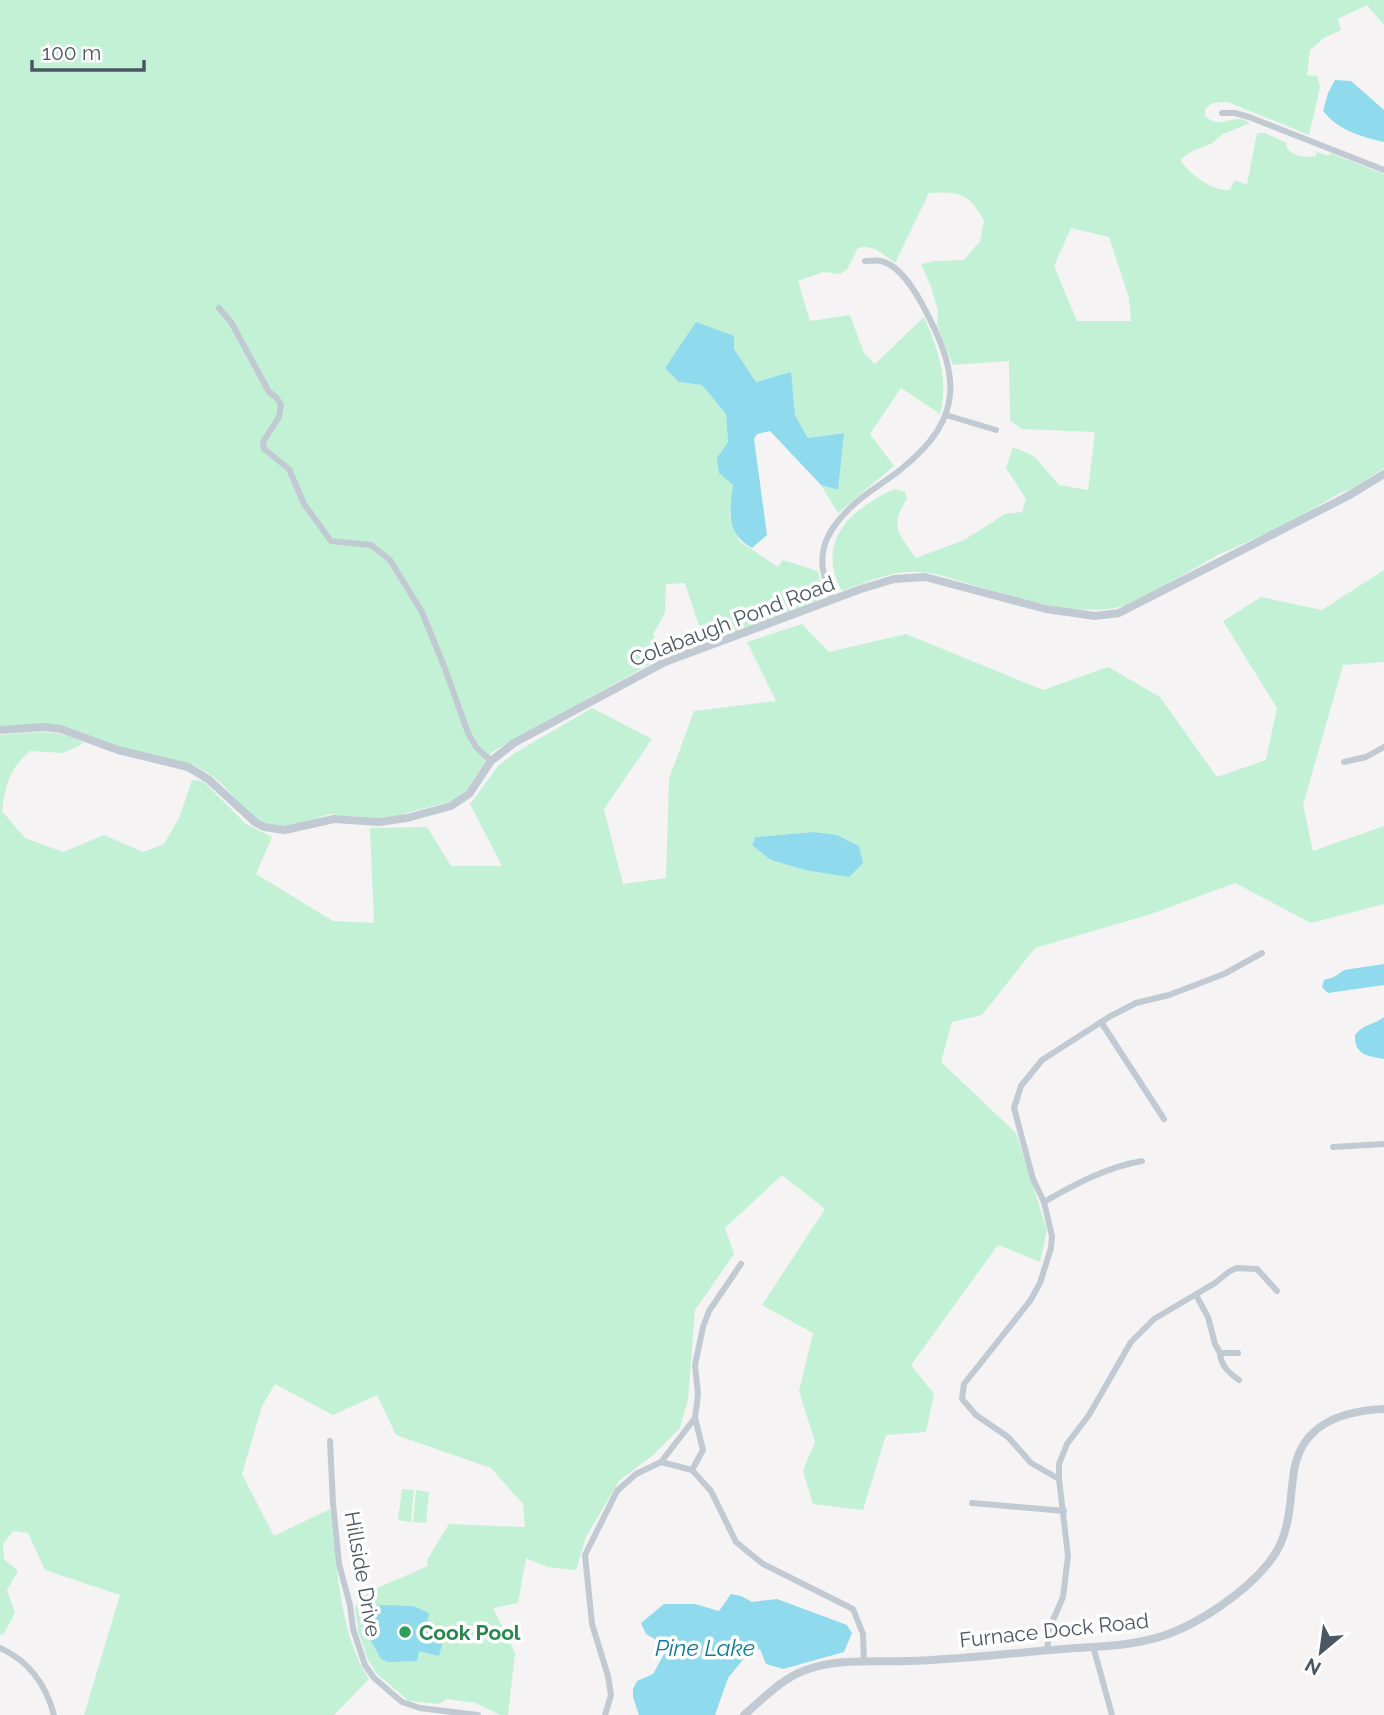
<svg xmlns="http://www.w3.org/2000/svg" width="1384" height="1715" font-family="Raleway,sans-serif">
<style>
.green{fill:#c3f1d5;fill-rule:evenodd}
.water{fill:#90daee}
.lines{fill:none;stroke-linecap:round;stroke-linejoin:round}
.minor{stroke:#c1cad2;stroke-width:6}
.tertiary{stroke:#c1cad2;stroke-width:8}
.leisure-dot{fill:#2e9e5b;stroke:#fff;stroke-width:2.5}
.labels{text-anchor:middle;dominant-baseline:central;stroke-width:7;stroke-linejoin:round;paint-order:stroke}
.street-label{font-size:21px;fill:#4a5661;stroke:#fff}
.leisure-label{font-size:21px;font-weight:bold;fill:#27864d;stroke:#fff;text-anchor:start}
.water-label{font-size:23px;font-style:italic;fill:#0c7c9b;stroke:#fff}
</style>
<rect width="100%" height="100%" fill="#f5f3f3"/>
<g class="green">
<path d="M0 0H1384V25L1367 5 1338 19 1341 30 1324 38 1310 50 1307 75 1317 76 1320 87 1309 135 1228 102 1212 103 1205 109V116C1223 132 1232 111 1250 123L1223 134 1211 144 1192 151 1180 160C1189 173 1212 192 1230 190L1235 180 1247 185 1257 133H1265L1287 143 1286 147C1294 157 1304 158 1316 156L1317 152 1329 156 1330 153 1384 174V468L1352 489 1340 493 1285 525 1218 555 1132 604C1079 620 1024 599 973 585 955 580 939 573 920 572 893 570 867 582 842 591 815 541 850 510 894 489L905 492 907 499C889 526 898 533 916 558L964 540 1005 514 1022 512 1026 499 1006 468 1013 447 1034 456 1059 485 1088 490 1095 432 1022 429 1010 421 1009 361 953 365 937 325 938 310 931 287 921 264 935 261 964 260 980 241 984 221C970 193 958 191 929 193L895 263C883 254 873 244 858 248L847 269 840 274 823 272 798 281 810 321 850 315 864 353 875 364 924 317C938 349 949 379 940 414L901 388 870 434 894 466 838 513 821 485 837 490 843 433 808 438 795 415 790 373 756 382 734 349 679 382 702 385 726 414 728 442 720 473 733 485 729 514 739 541 778 567 783 560 818 571 823 594 822 599 736 633 704 641 685 583 666 584 665 613 653 634 661 658 492 752 465 792 456 800 395 816 374 818 330 814 293 826 269 825 260 822 251 815 221 783 208 773 193 765 118 746 65 726 46 724 0 726ZM1071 228 1109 237 1129 298 1131 321H1077L1054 266Z"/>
<path d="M1384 570V662L1343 665 1303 805 1313 851 1384 826V904L1311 923 1235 883 1151 914 1035 948 982 1015 952 1022 941 1062 1016 1133 1047 1230 1040 1262 998 1245 911 1365 934 1394 926 1432 886 1435 863 1510 813 1504 803 1471 815 1442 799 1391 813 1333 762 1305 825 1209 782 1175 725 1228 734 1254 695 1310 688 1400 680 1428 653 1455 619 1481 586 1537 576 1570 548 1567 526 1558 518 1603 493 1608 515 1653 508 1715H500L476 1703 447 1699 439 1704 409 1701 377 1674 368 1660 358 1631 355 1608 359 1599 373 1590 428 1566 427 1560 449 1524 525 1527 523 1504 491 1468 396 1435 377 1395 333 1415 275 1384 262 1406 242 1474 274 1536 330 1509C337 1561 339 1635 369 1679L334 1715H84L120 1595 45 1570 28 1533 13 1531 3 1544 4 1559 18 1571 7 1590 15 1613 3 1635 0 1634V735C28 733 59 727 84 743L64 753 30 751C9 769 6 784 2 811L25 838 63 852 104 835 143 852 164 844 179 818 192 780 203 781 246 824 272 837 256 874 333 921 374 923 370 828 427 827 451 866H502L470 804 498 766 513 754 592 708 652 739 604 809 623 884 666 878 669 779 694 711 776 701 747 642 802 624 829 652 906 634 1043 690 1108 667 1160 697 1217 777 1266 760 1277 708 1223 621 1261 597 1322 610ZM813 832 805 870 772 860 752 844 755 837Z"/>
<path d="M402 1489 414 1490 411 1522 398 1520Z"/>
<path d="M416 1490 429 1492 426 1523 413 1522Z"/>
</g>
<g class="water">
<path d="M1335 80 1351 81 1384 110V142C1360 136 1339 131 1323 111L1328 93Z"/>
<path d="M696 322 734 336V349L756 382 791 372 795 415 808 438 844 433 838 490 821 485 770 431 757 434 754 439 767 535 752 548C726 533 729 511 733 485L719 473 717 458 728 442 726 414 702 385 679 382 665 368Z"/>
<path d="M813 832 837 835 859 846 863 863 849 877 805 870 771 860 752 845 755 837Z"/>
<path d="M1384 964V985L1328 993 1322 987 1324 980 1334 977 1344 970Z"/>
<path d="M1384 1017V1059C1368 1056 1354 1055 1355 1035 1363 1024 1374 1025 1384 1017Z"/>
<path d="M731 1594 741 1596 752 1602 777 1599 847 1625 852 1633 844 1652 783 1669 766 1664 760 1649 750 1651 728 1678 715 1715H639L633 1697V1689L637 1681 653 1674 668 1647 646 1634 641 1623 664 1604H695L719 1611Z"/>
<path d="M378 1605 413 1606 429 1613 427 1624 446 1629 439 1656 419 1651 417 1661 388 1662 381 1659 362 1625 366 1613Z"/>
</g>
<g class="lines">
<g class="minor">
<path d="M1222 113H1235L1249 117 1384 170"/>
<path d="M219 308 231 322 269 392 276 397 281 405 279 417 263 442 264 449 289 469 304 504 331 541 371 545 390 560 422 612 444 666 468 733 476 747 491 761"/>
<path d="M946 415 996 430"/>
<path d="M832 599C827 585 820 569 823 553 825 535 838 520 850 508 865 493 884 483 900 470 968 416 959 372 921 302 913 288 899 265 881 261 877 260 870 261 865 261"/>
<path d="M1344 762 1366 757 1384 747"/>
<path d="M1101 1022 1164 1119"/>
<path d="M1333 1147 1384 1144"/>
<path d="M1044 1202C1075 1184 1107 1167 1142 1161"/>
<path d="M741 1264 709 1311 703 1327 695 1365 698 1394 695 1418 703 1450 692 1470 711 1491 736 1542 763 1564 853 1609 863 1634 864 1662"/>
<path d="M1196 1295 1208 1317 1215 1344 1220 1353"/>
<path d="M1238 1353H1220C1221 1366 1229 1373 1239 1380"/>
<path d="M330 1441 333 1503 339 1564 350 1605 353 1629 365 1665 374 1678 402 1702 420 1708 478 1715"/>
<path d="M661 1462 692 1470"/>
<path d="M1059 1479V1464L1067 1444 1089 1415 1131 1342 1154 1319 1215 1283 1230 1271 1237 1268 1257 1269 1277 1291"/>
<path d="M972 1503 1064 1511"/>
<path d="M1093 1646 1112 1715"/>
<path d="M0 1648C29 1661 46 1685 54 1715"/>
<path d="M1047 1650 1050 1627 1063 1597 1068 1556 1059 1479 1031 1463 1008 1437 976 1415 962 1399 964 1384 1030 1301 1040 1283 1051 1248 1052 1236 1044 1202 1033 1179 1014 1108 1021 1086 1042 1060 1109 1017 1136 1003 1169 995 1224 974 1262 953"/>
<path d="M605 1715 611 1695 608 1676 592 1624 585 1555 617 1491 636 1474 661 1462 695 1418"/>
</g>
<g class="tertiary">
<path d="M0 730 44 727 61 729 118 750 188 767 208 779 256 823 264 827 285 830 334 819 379 822 407 818 451 806 469 794 491 761 514 743 665 662 861 589 894 579 925 577 1046 609 1095 616 1119 613 1348 496 1384 474"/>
<path d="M744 1715C763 1699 780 1680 803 1671 836 1658 873 1662 908 1661 956 1660 1003 1654 1051 1650 1092 1646 1137 1648 1176 1631 1211 1616 1263 1580 1280 1545 1290 1523 1290 1501 1293 1478 1298 1426 1338 1411 1384 1409"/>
</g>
</g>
<circle class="leisure-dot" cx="405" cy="1632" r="7"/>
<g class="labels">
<g class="street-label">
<text transform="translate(732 621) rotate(-21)">Colabaugh Pond Road</text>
<text transform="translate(363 1574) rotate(80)">Hillside Drive</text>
<text transform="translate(1054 1630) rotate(-6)">Furnace Dock Road</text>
</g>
<g class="leisure-label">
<text x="419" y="1632">Cook Pool</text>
</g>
<g class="water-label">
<text x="705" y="1647">Pine Lake</text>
</g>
</g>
<g transform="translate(1321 1652) rotate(209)" stroke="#ffffff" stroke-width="5" paint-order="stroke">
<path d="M0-5L12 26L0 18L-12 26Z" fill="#4a5661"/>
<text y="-10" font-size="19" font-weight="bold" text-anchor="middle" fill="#4a5661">N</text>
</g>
<path d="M32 60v10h112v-10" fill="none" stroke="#4a5661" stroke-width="3.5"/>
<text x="42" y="60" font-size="21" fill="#4a5661" stroke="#ffffff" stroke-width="5" paint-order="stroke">100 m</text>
</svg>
